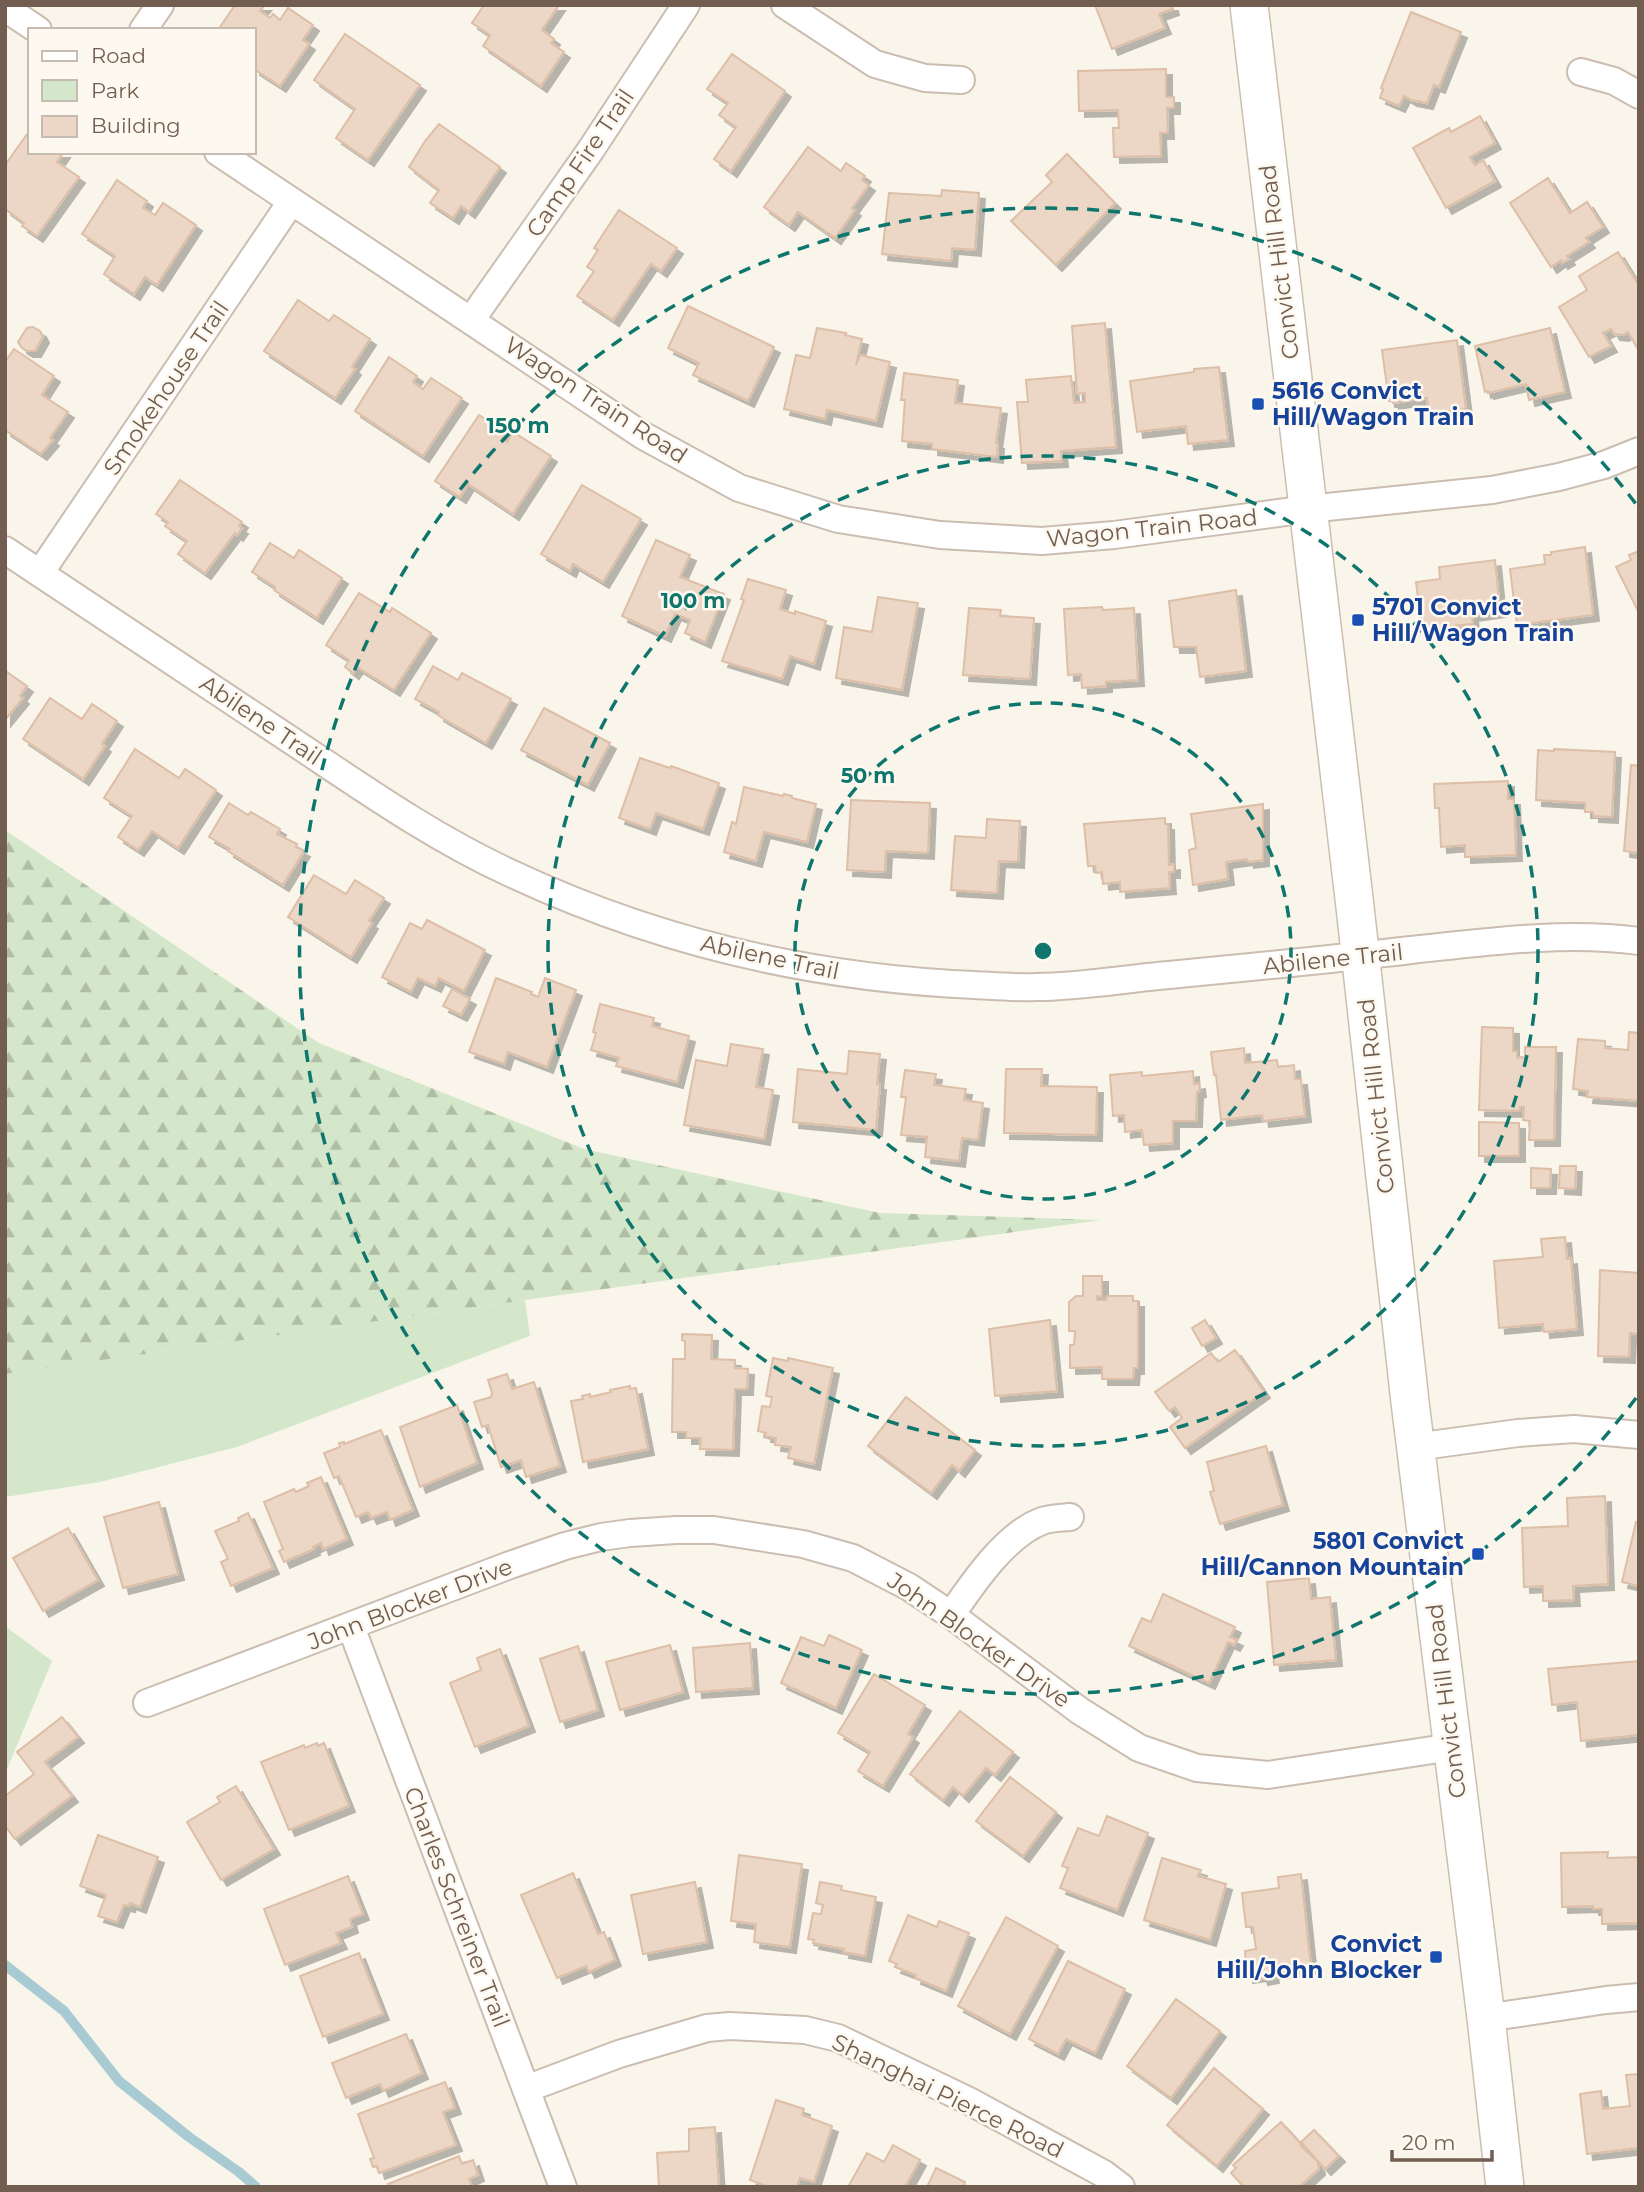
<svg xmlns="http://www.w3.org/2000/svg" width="1644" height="2192" font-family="Montserrat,sans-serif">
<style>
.green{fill:#d4e7ca}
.forest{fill:url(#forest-firs)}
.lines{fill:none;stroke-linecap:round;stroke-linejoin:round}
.stream{stroke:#a8cad2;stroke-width:10}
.building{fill:#ecd6c5;stroke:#ddbea7;stroke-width:2;filter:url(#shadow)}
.street-casing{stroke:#cbbdb1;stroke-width:30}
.secondary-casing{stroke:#cdbeaf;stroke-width:40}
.street{stroke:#fff;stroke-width:26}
.secondary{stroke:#fff;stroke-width:37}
.ring{fill:none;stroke:#0f766e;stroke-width:3.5;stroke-dasharray:12 9}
.transit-dot{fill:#1a4fb4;stroke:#fdf9f0;stroke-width:2.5}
.labels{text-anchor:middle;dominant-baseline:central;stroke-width:5;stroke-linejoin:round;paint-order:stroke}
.street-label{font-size:23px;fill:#725e50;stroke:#fdf9f0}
.transit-label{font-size:23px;font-weight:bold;fill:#164399;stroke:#fdf9f0;text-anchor:start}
.centre{fill:#0f766e;stroke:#fdf9f0;stroke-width:3.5}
.ring-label{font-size:21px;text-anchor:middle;font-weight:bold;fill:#0f766e;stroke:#fdf9f0;stroke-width:5;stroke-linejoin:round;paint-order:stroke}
</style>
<defs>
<pattern id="forest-firs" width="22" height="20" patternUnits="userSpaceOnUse" patternTransform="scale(1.75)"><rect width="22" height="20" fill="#d4e7ca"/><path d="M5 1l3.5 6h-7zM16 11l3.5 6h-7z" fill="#b0bea6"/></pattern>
<filter id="shadow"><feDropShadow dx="6" dy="6" stdDeviation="0" flood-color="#0004"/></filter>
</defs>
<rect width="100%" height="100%" fill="#faf5ea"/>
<g class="green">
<path d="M525 1300 530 1336 237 1447 100 1482 5 1497V1374Z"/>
<path d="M5 1626 52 1661 5 1774Z"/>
</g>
<path class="forest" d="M5 830 319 1043 584 1149 880 1213 1101 1220 525 1300 5 1374Z"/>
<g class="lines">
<path class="stream" d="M5 1965 64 2011 119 2081 189 2137 239 2172 256 2187"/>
</g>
<g class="building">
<path d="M235 5H265L260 11 270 18 273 14 280 20 288 8 313 25 303 40 309 44 280 86 254 69V30H218Z"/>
<path d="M484 5H559L542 30 554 39 551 43 564 52 541 86 483 46 490 35 472 23Z"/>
<path d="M1095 5H1172L1173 9 1159 14 1165 28 1112 49Z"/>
<path d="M1411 12 1461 32 1439 87 1434 85 1427 103 1411 100 1404 96 1399 106 1380 98 1383 89 1381 88Z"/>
<path d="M345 34 420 85 368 160 336 138 355 109 314 80Z"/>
<path d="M732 54 785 91 731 171 714 159 736 127 719 115 728 103 707 89Z"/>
<path d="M1166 69V97H1174V108H1167L1168 133H1160L1161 156 1114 157 1113 128H1119L1118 110 1079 111 1078 71Z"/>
<path d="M1480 116 1495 143 1470 157 1475 165 1483 160 1495 181 1446 208 1413 148 1449 128 1451 132Z"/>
<path d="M439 124 500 167 469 212 461 206 453 218 430 203 439 190 409 167 425 141Z"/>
<path d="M30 130V152H64L57 162 79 177 37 236 22 226 24 223 5 209V165Z"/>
<path d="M808 147 841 171 846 163 865 176 862 180 869 185 852 208 855 210 835 238 798 212 789 225 764 207Z"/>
<path d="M1067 154 1115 203 1056 265 1011 221 1052 182 1046 175Z"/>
<path d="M1548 178 1570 213 1587 202 1603 227 1586 238 1589 242 1567 256 1569 259 1562 263 1561 260 1551 267 1510 203Z"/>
<path d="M117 180 147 201 143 208 155 215 163 203 196 225 157 285 145 277 134 294 104 274 115 256 82 234Z"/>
<path d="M942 190 979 193 975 250 952 248 951 261 882 254 889 193 941 196Z"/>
<path d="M619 210 677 248 661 271 651 264 613 320 577 296 594 271 587 267 598 250 594 248Z"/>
<path d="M1618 252 1639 286V351L1628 332 1623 335 1614 334 1611 329 1603 333 1611 346 1589 357 1559 307 1587 290 1579 276Z"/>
<path d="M298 300 329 321 334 315 370 339 352 367 355 369 335 398 264 351Z"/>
<path d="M688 306 774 347 748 401 693 375 699 363 668 348Z"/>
<path d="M1105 323 1116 447 1061 451 1062 461 1022 463 1017 402H1028L1026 380 1071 376 1074 403 1085 402V393L1077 394 1072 326Z"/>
<path d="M33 327 40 331 43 337 35 351H27L22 348 18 342 27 328Z"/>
<path d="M817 328 846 333 845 335 862 339 856 365 860 355 890 362 876 421 827 410 825 419 784 409 796 355 810 358Z"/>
<path d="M1550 328 1565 392 1529 400 1526 384 1488 393V391L1485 392 1475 346Z"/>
<path d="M1457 340 1466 409 1429 414 1427 398 1393 403 1392 401H1389L1382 350Z"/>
<path d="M14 349 54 376 42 395 68 412 50 438 53 440 41 454 5 430V362Z"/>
<path d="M389 357 417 376 413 382 423 389 431 378 462 398 423 456 355 411Z"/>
<path d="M1219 367 1228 440 1188 444 1186 426 1137 432 1130 381 1194 372V369Z"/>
<path d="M904 373 958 380 955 403 1001 408 996 443H998L997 457 932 449V444L902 441 905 400H901Z"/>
<path d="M479 415 507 433 502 439 507 442 513 432 551 456 513 514 468 484 460 497 435 481Z"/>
<path d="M180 480 242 522 239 526 242 528 237 535 235 533 205 573 178 554 187 541 165 526 168 522 156 514Z"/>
<path d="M582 485 641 519 603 582 573 564 570 571 541 554Z"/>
<path d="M656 540 690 555 680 577 724 594 705 642 685 633 690 620 675 614 665 636 622 616Z"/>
<path d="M270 543 294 558 299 550 342 578 317 618 274 590 275 587 252 572Z"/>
<path d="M1585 547 1593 615 1517 625 1510 569 1545 564 1544 555H1551V552Z"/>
<path d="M1639 551V611H1638L1616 567 1631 560 1629 555Z"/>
<path d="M1495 560 1500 611 1472 615 1473 624 1422 629 1416 582 1440 579 1439 567Z"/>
<path d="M748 579 786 590 780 609 795 614V611L826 621 814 664 790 656 782 679 722 661 744 600 741 599Z"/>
<path d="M1236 590 1246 671 1200 677 1196 647H1174L1169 601Z"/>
<path d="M359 593 390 612 392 608 431 633 394 690 357 667 353 673 345 667 349 660 326 645Z"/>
<path d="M878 597 918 603 902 690 836 678 844 627 872 632Z"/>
<path d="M1102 607 1103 610 1134 608 1138 680 1106 682V686L1082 688 1081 674 1068 675 1064 609Z"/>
<path d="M969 608 1001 610 1000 616 1034 618 1030 679 963 675Z"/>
<path d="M433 666 458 680 462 673 511 699 486 743 444 719 438 715 439 712 415 699Z"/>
<path d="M7 672 27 686 20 696 23 698 5 720V675Z"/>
<path d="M50 698 82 719 92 704 117 721 102 744 105 746 83 779 23 739Z"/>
<path d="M544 708 610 743 588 785 521 750Z"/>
<path d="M135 749 179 778 185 769 216 790 178 848 152 831 138 850 118 837 132 816 104 798Z"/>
<path d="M1554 749 1615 752 1612 817 1593 816V812H1585V803L1536 800 1538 750 1554 751Z"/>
<path d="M640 758 670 768 671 766 719 783 703 829 656 813 650 829 619 818Z"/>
<path d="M1631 765 1639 766V853L1624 851Z"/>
<path d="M1508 781V799H1514L1516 855 1465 857V845L1441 847 1439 808H1435L1434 784Z"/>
<path d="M744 787 783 796 784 794 792 796V798L816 804 807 842 764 832 756 861 724 852 732 822 736 824Z"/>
<path d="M851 800 930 803 928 853 886 851 885 872 847 870Z"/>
<path d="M229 803 248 815 251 812 280 829 277 834 297 844 296 847 304 851 283 885 228 851 230 849 209 837Z"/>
<path d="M1263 804V860L1248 862 1247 859 1226 862 1228 879 1193 885 1189 850 1196 848 1191 814Z"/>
<path d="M1165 818V824H1168L1169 865 1174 864V872H1169L1170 888 1120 892V882L1103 884 1102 872 1096 873 1095 866H1088L1084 824Z"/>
<path d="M987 819 1020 821 1018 862 999 861 997 893 951 890 955 836 986 838Z"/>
<path d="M314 875 346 894 355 880 384 898 369 921 372 923 351 957 288 917Z"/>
<path d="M427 920 485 950 464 991 439 978 435 986 418 978 411 992 382 977 410 923 422 929Z"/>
<path d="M496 978 532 992 531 994 538 997 545 978 576 990 547 1067 508 1052 504 1064 469 1052Z"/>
<path d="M452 989 470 999 461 1015 443 1006Z"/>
<path d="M600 1004 654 1018 652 1026 689 1036 677 1082 616 1066 619 1058 591 1050 596 1033 593 1032Z"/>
<path d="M1482 1027 1513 1028V1051H1517V1057L1525 1058V1047H1556L1554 1140H1529L1530 1121 1523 1120 1524 1107H1520V1111L1479 1110Z"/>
<path d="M1629 1032 1639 1033V1101L1587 1097 1588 1091 1573 1089 1578 1039 1605 1041V1048L1628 1050Z"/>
<path d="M731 1044 763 1049 756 1087 773 1090 764 1139 684 1125 696 1060 727 1066Z"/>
<path d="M1244 1048 1245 1063 1277 1060 1278 1067 1294 1065 1295 1079H1301L1305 1116 1263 1121 1262 1115 1221 1120 1216 1075H1214L1211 1052Z"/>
<path d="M849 1051 880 1054 877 1084H880L876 1130 793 1122 798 1069 847 1074Z"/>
<path d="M1006 1069H1042L1041 1086 1097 1087 1096 1135 1004 1133Z"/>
<path d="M905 1070 936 1074 934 1085 966 1089 964 1100 983 1103 978 1140 962 1138 959 1161 925 1157 927 1137 901 1135 906 1097H901Z"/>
<path d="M1193 1071 1194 1084 1199 1083 1200 1091 1197 1092 1196 1121H1173V1143L1144 1145 1142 1130 1125 1132 1124 1115 1113 1116 1110 1075 1142 1072V1076Z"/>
<path d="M1479 1122 1519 1123V1156H1479Z"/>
<path d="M1560 1166H1576L1575 1189 1559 1188Z"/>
<path d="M1531 1168 1551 1169 1550 1188H1531Z"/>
<path d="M1565 1237 1567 1259 1571 1258 1577 1329 1544 1332 1543 1324 1499 1328 1494 1261 1543 1257 1541 1239Z"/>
<path d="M1600 1270 1639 1273V1334L1630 1333 1629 1357 1598 1356Z"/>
<path d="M1083 1276H1102V1297L1097 1296V1300H1106L1107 1296H1133V1301H1138V1368H1134L1133 1379H1102V1367L1070 1368V1345H1074L1075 1331H1069V1302L1076 1296H1083Z"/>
<path d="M1050 1320 1057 1391 995 1396 989 1329Z"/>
<path d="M1205 1320 1216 1338 1202 1346 1192 1328Z"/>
<path d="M682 1334 712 1335 711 1359 735 1360V1368L748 1369 747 1389H735L733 1450 700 1449 701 1438H686V1432H672L673 1359H685V1341L682 1340Z"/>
<path d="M1235 1350 1264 1392 1185 1448 1170 1427 1182 1418 1175 1407 1169 1411 1155 1392 1211 1353 1218 1362Z"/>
<path d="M773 1358 788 1361V1358L833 1368 814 1464 788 1458 791 1447 775 1445 776 1438 765 1436 766 1433 758 1431 762 1406 770 1407 772 1397 766 1396Z"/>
<path d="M507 1374 512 1389 534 1382 560 1466 526 1477 521 1460 501 1467 488 1425 482 1427 474 1402 491 1397 492 1393 488 1380Z"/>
<path d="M630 1386V1389L636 1388 648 1449 583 1462 571 1401 583 1399 582 1396 590 1394V1397L611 1392 610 1390Z"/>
<path d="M906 1397 975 1450 959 1471 952 1465 931 1493 868 1446Z"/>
<path d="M457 1405 477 1463 420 1487 400 1427Z"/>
<path d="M381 1430 413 1510 390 1520 387 1512 371 1518 368 1512 356 1517 339 1476 334 1478 324 1453 340 1447 339 1443 344 1442V1444Z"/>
<path d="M1266 1446 1283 1505 1220 1524 1210 1492 1214 1491 1207 1462Z"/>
<path d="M321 1477 347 1539 323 1549 321 1543 313 1547 314 1549 284 1562 279 1551 283 1549 264 1502 294 1489 296 1492 309 1486 307 1483Z"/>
<path d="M1605 1496 1608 1584 1573 1586 1574 1600 1543 1601V1586L1524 1587 1522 1528 1568 1526 1567 1498Z"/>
<path d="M159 1502 178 1574 123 1588 104 1517Z"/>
<path d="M248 1513 273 1568 231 1586 221 1562 228 1559 215 1531 239 1521 238 1518Z"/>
<path d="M1636 1522 1639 1523V1586L1622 1582Z"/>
<path d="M68 1528 98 1580 43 1611 13 1558Z"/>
<path d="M1309 1578 1311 1599 1330 1597 1336 1660 1274 1665 1267 1582Z"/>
<path d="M1163 1594 1235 1627 1230 1637 1237 1640 1234 1645 1228 1642 1209 1683 1129 1646 1142 1618 1151 1622Z"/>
<path d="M829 1635 862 1650 836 1708 781 1683 801 1637 824 1646Z"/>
<path d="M750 1643 753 1688 696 1692 693 1648Z"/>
<path d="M670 1645 683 1692 620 1710 606 1662Z"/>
<path d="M578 1646 598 1710 560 1722 540 1659Z"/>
<path d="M500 1649 529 1726 475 1747 450 1683 481 1670 477 1658Z"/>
<path d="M1639 1661V1735L1581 1741 1577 1702 1552 1705 1548 1669Z"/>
<path d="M874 1674 925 1705 908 1734 913 1737 883 1786 858 1771 870 1752 838 1733Z"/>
<path d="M960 1711 1013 1752 995 1775 986 1768 963 1796 953 1787 943 1800 910 1774Z"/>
<path d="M62 1717 78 1737 45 1762 72 1796 15 1839 5 1826V1796L34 1774 17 1752Z"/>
<path d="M317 1743 318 1746 324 1743 349 1806 289 1830 261 1762 304 1745 305 1748Z"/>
<path d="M1010 1777 1056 1812 1023 1856 976 1821Z"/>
<path d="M236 1786 274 1849 221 1880 187 1822 220 1802 217 1797Z"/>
<path d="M1107 1816 1148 1833 1117 1910 1060 1888 1068 1868 1062 1866 1078 1828 1099 1836Z"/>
<path d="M98 1835 158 1857 140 1907 130 1903 129 1906 124 1905 117 1922 98 1916 106 1895 80 1886Z"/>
<path d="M1608 1852 1607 1858 1639 1857V1923L1602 1924V1909H1593V1906L1562 1907 1561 1853Z"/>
<path d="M739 1855 802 1864 790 1947 754 1942 756 1924 731 1921Z"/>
<path d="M1162 1858 1201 1870 1198 1876 1226 1884 1210 1940 1144 1920Z"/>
<path d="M573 1873 598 1934 604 1932 615 1960 589 1972 586 1966 557 1978 521 1895Z"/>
<path d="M1301 1874 1311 1968 1272 1973 1273 1977 1262 1979 1261 1975 1247 1977 1245 1951 1256 1949 1253 1927H1246L1242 1893 1279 1888 1278 1877Z"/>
<path d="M348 1876 363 1914 350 1919 352 1927 336 1933 341 1943 285 1965 264 1909Z"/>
<path d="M695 1882 707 1942 643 1954 631 1895Z"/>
<path d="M820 1882 842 1886 841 1890 876 1897 865 1956 843 1952 844 1949 813 1943 814 1940 808 1939 813 1913 821 1914 823 1905 816 1903Z"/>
<path d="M908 1915 937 1927 939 1921 969 1933 946 1991 915 1978 916 1975 895 1967 897 1964 889 1961Z"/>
<path d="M1006 1917 1058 1946 1010 2034 958 2006Z"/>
<path d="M359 1953 383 2014 323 2037 300 1976Z"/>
<path d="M1068 1961 1125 1989 1095 2053 1066 2039 1058 2054 1029 2039Z"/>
<path d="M1176 1999 1220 2031 1171 2098 1127 2066Z"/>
<path d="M406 2034 422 2073 383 2091 380 2084 346 2098 332 2063Z"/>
<path d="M1214 2068 1263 2109 1217 2166 1167 2125Z"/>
<path d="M1639 2074V2148L1587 2154 1580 2094 1601 2091 1603 2109 1630 2106 1626 2075Z"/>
<path d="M445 2082 455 2108 443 2112 456 2145 379 2173 377 2166 373 2167 370 2159 374 2158 358 2114Z"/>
<path d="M776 2100 804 2109 802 2115 832 2126 814 2182 800 2178 797 2187H769L750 2180Z"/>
<path d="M1281 2122 1302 2145 1301 2146 1318 2162 1319 2169 1299 2187H1244L1231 2173 1236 2168 1233 2165Z"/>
<path d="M715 2127 719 2187H659L657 2153 689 2151V2129Z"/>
<path d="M1314 2130 1339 2156 1325 2169 1301 2142Z"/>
<path d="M893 2145 920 2160 905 2187H848L867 2153 884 2162Z"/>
<path d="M459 2156 462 2164 473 2160 478 2175 469 2179 472 2187H390L388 2184Z"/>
<path d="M936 2168 965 2182 963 2187H927Z"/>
</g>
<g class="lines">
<defs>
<g id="street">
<path d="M785 5 875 64 925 78 961 80"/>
<path d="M5 8 38 30"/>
<path d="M143 30 160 5"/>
<path d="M1581 72 1614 81 1639 95"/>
<path d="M218 152 642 435 739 488 838 519 940 535 1042 541 1114 535 1308 509 1492 490 1559 477 1604 465 1639 451"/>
<path d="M471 320 590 151 686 5"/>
<path d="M5 550C98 612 190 673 283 735 356 783 428 835 508 872 654 941 813 978 974 985 994 986 1015 988 1036 987 1076 987 1118 980 1158 976 1242 968 1327 960 1411 950 1487 942 1563 931 1639 941"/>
<path d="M40 573 291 202"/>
<path d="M1415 1447 1518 1433 1574 1429 1639 1435"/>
<path d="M951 1615C973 1583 1005 1535 1042 1521 1050 1518 1061 1518 1070 1517"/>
<path d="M351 1627 563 2187"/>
<path d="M147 1703 510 1565 565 1546 601 1537 630 1533 676 1530H714L803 1544 853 1558 909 1587 951 1615 1080 1711 1139 1748 1197 1768 1268 1775 1452 1747"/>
<path d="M1486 2018 1606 2000 1639 1997"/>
<path d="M526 2089 619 2054 707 2028 730 2026 805 2030 838 2038 969 2101 1104 2174 1121 2187"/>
</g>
<path id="secondary" d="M1249 5 1355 907 1410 1402 1486 2018 1505 2187"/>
</defs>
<use href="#street" class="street-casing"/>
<use href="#secondary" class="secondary-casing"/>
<use href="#street" class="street"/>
<use href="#secondary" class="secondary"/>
</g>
<g class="ring">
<circle cx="1043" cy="951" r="248"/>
<circle cx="1043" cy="951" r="495"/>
<path d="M1636 1398A743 743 0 1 1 1636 504"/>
</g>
<g class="transit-dot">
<rect x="1251" y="397" width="14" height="14" rx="3.5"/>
<rect x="1351" y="613" width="14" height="14" rx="3.5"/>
<rect x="1471" y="1547" width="14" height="14" rx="3.5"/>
<rect x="1429" y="1950" width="14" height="14" rx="3.5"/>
</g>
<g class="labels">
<g class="street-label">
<text transform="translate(580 163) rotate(-56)">Camp Fire Trail</text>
<text transform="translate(1279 262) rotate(-97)">Convict Hill Road</text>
<text transform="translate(166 388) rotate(-56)">Smokehouse Trail</text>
<text transform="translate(596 400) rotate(33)">Wagon Train Road</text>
<text transform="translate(1152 528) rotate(-6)">Wagon Train Road</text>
<text transform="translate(261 720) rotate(34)">Abilene Trail</text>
<text transform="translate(770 957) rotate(12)">Abilene Trail</text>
<text transform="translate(1333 959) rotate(-6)">Abilene Trail</text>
<text transform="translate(1376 1096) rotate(-96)">Convict Hill Road</text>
<text transform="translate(410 1604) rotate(-21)">John Blocker Drive</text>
<text transform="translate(979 1640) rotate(35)">John Blocker Drive</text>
<text transform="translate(1446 1701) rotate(-97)">Convict Hill Road</text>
<text transform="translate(457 1907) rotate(69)">Charles Schreiner Trail</text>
<text transform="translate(948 2096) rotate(26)">Shanghai Pierce Road</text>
</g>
<g class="transit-label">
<text x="1272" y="391">5616 Convict<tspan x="1272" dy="26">Hill/Wagon Train</tspan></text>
<text x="1372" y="607">5701 Convict<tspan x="1372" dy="26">Hill/Wagon Train</tspan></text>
<text x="1464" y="1541" text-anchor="end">5801 Convict<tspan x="1464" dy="26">Hill/Cannon Mountain</tspan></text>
<text x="1422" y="1944" text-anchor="end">Convict<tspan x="1422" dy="26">Hill/John Blocker</tspan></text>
</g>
</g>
<circle cx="1043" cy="951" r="10" class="centre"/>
<g class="ring-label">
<text x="518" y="433">150 m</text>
<text x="693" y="608">100 m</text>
<text x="868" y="783">50 m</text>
</g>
<rect width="1644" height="2192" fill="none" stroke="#725e50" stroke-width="14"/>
<rect x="28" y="28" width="228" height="126" fill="#fdf9f0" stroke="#c5bbb0" stroke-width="2"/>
<rect x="42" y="51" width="35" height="10" fill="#ffffff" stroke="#c5bbb0" stroke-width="2"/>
<text x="91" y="63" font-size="21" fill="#725e50">Road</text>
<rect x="42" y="80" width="35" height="21" fill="#d4e7ca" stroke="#c5bbb0" stroke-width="2"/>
<text x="91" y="98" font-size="21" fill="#725e50">Park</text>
<rect x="42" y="116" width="35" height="21" fill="#ecd6c5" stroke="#c5bbb0" stroke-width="2"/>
<text x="91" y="133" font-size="21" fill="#725e50">Building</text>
<path d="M1392 2150v10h100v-10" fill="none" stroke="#725e50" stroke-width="3.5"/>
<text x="1402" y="2150" font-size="21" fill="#725e50" stroke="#fdf9f0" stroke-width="5" paint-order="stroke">20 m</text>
</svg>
